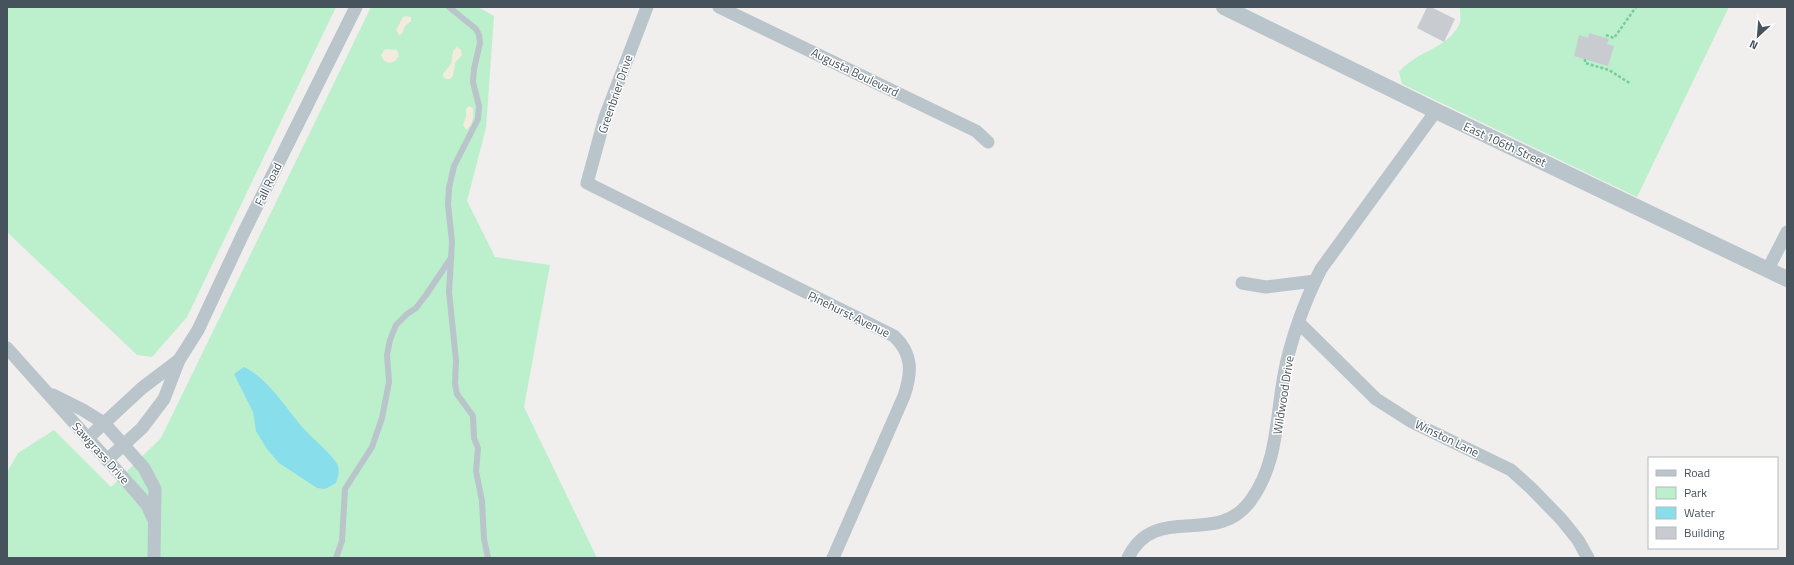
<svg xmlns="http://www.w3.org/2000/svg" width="1794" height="565" font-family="'Titillium Web',sans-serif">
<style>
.green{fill:#bcefcc}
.sand{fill:#f2ebde}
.water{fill:#89deec}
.building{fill:#c8ccd1}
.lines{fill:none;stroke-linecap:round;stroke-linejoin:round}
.path{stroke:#74cd9b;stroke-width:2.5;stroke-dasharray:3 2;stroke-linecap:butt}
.service{stroke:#b9c4cb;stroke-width:6}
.minor{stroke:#b9c4cb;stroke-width:13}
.tertiary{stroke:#b9c4cb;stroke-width:16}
.labels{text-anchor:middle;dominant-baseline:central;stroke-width:3;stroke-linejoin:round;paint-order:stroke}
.street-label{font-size:12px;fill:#46535c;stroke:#fff}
</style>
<rect width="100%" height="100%" fill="#f1eeee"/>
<g class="green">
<path d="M7 7H336L187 317 152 357 137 355 7 232Z"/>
<path d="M371 7H478L494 16 486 128 467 201 495 257 550 265 524 407 597 558H7V472L18 453 54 430 111 487 161 438Z"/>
<path d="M1460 7H1729L1637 197 1402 84 1399 72C1416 51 1448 49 1460 23 1461 19 1460 12 1460 7Z"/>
</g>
<g class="sand">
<path d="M406 16 411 17V21L405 26 402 34 399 35 396 30 403 17Z"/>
<path d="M457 47 461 50 462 55 455 63 453 76 450 79H446L443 76V74L451 64 453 51Z"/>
<path d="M385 49 397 50 399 56 395 61 390 63 384 61 381 55Z"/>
<path d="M469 106 473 108C474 116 473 126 466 130L463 125 466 117V109Z"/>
</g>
<path class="water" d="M244 367C270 380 285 408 304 429 312 438 334 456 338 466 340 472 338 477 336 483L325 489 317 488 279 463 267 449 256 431 253 412 234 374Z"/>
<g class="building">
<path d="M1427 7H1431L1455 19 1444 42 1417 28Z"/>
<path d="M1589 33 1609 39 1607 44 1614 46 1608 66 1574 56 1579 35 1588 38Z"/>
</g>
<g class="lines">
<g class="path">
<path d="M1606 35 1614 38 1636 7"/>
<path d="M1585 59V63L1609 70 1631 84"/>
</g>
<g class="service">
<path d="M449 7 476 29 479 35 480 43 474 69 473 82 479 106 478 119 454 166 449 188 448 204 452 242 449 292 456 360 455 384 457 394 473 416 474 438 478 448 476 471 482 501 484 539 488 558"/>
<path d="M336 558 342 541 345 489 372 447 382 418 389 382 387 355 390 340 396 325 407 314 416 308 426 295 451 258"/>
</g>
<g class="minor">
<path d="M647 7 605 117 587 183 894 336C913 354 912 372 904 396L833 558"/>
<path d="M719 7 976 131 988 142"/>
<path d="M1768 269 1787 232"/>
<path d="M1242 283 1266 287 1315 281"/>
<path d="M1299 323 1376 399 1412 422 1511 470 1532 489 1562 520 1578 540 1588 558"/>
<path d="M7 348 137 493 147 505 154 520"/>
<path d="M53 395 83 410 104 423 144 468 155 489 154 558"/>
<path d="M88 438 142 388 179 360"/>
<path d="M107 460 142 428 164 399 179 360 198 330 243 234 356 7"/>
<path d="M1128 558C1155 501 1217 549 1251 500 1278 463 1276 417 1284 375 1290 341 1305 300 1321 269L1436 111"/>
</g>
<path class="tertiary" d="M1224 7 1436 111 1787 279"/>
</g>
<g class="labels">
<g class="street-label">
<text transform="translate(855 72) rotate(26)">Augusta Boulevard</text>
<text transform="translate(615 94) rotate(-71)">Greenbrier Drive</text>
<text transform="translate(1505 144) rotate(25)">East 106th Street</text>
<text transform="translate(268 184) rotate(-64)">Fall Road</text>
<text transform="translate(849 314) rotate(26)">Pinehurst Avenue</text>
<text transform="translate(1283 395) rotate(-81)">Wildwood Drive</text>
<text transform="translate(1447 438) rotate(26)">Winston Lane</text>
<text transform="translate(101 453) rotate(48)">Sawgrass Drive</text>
</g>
</g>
<rect width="1794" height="565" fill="none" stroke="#46535c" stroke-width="16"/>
<rect x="1648" y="457" width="130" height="92" fill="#ffffff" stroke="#b5babe"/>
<rect x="1656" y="470" width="20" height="6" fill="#b9c4cb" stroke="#b5babe"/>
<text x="1684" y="477" font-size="12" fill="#46535c">Road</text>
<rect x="1656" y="487" width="20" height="12" fill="#bcefcc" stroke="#b5babe"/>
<text x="1684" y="497" font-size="12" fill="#46535c">Park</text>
<rect x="1656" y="507" width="20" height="12" fill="#89deec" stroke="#b5babe"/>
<text x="1684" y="517" font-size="12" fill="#46535c">Water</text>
<rect x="1656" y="527" width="20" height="12" fill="#c8ccd1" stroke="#b5babe"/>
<text x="1684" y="537" font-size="12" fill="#46535c">Building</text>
<g transform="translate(1758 36) rotate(206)" stroke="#ffffff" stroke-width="3" paint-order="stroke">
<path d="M0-3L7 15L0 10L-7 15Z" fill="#46535c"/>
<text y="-6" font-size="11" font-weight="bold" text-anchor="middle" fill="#46535c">N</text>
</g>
</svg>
